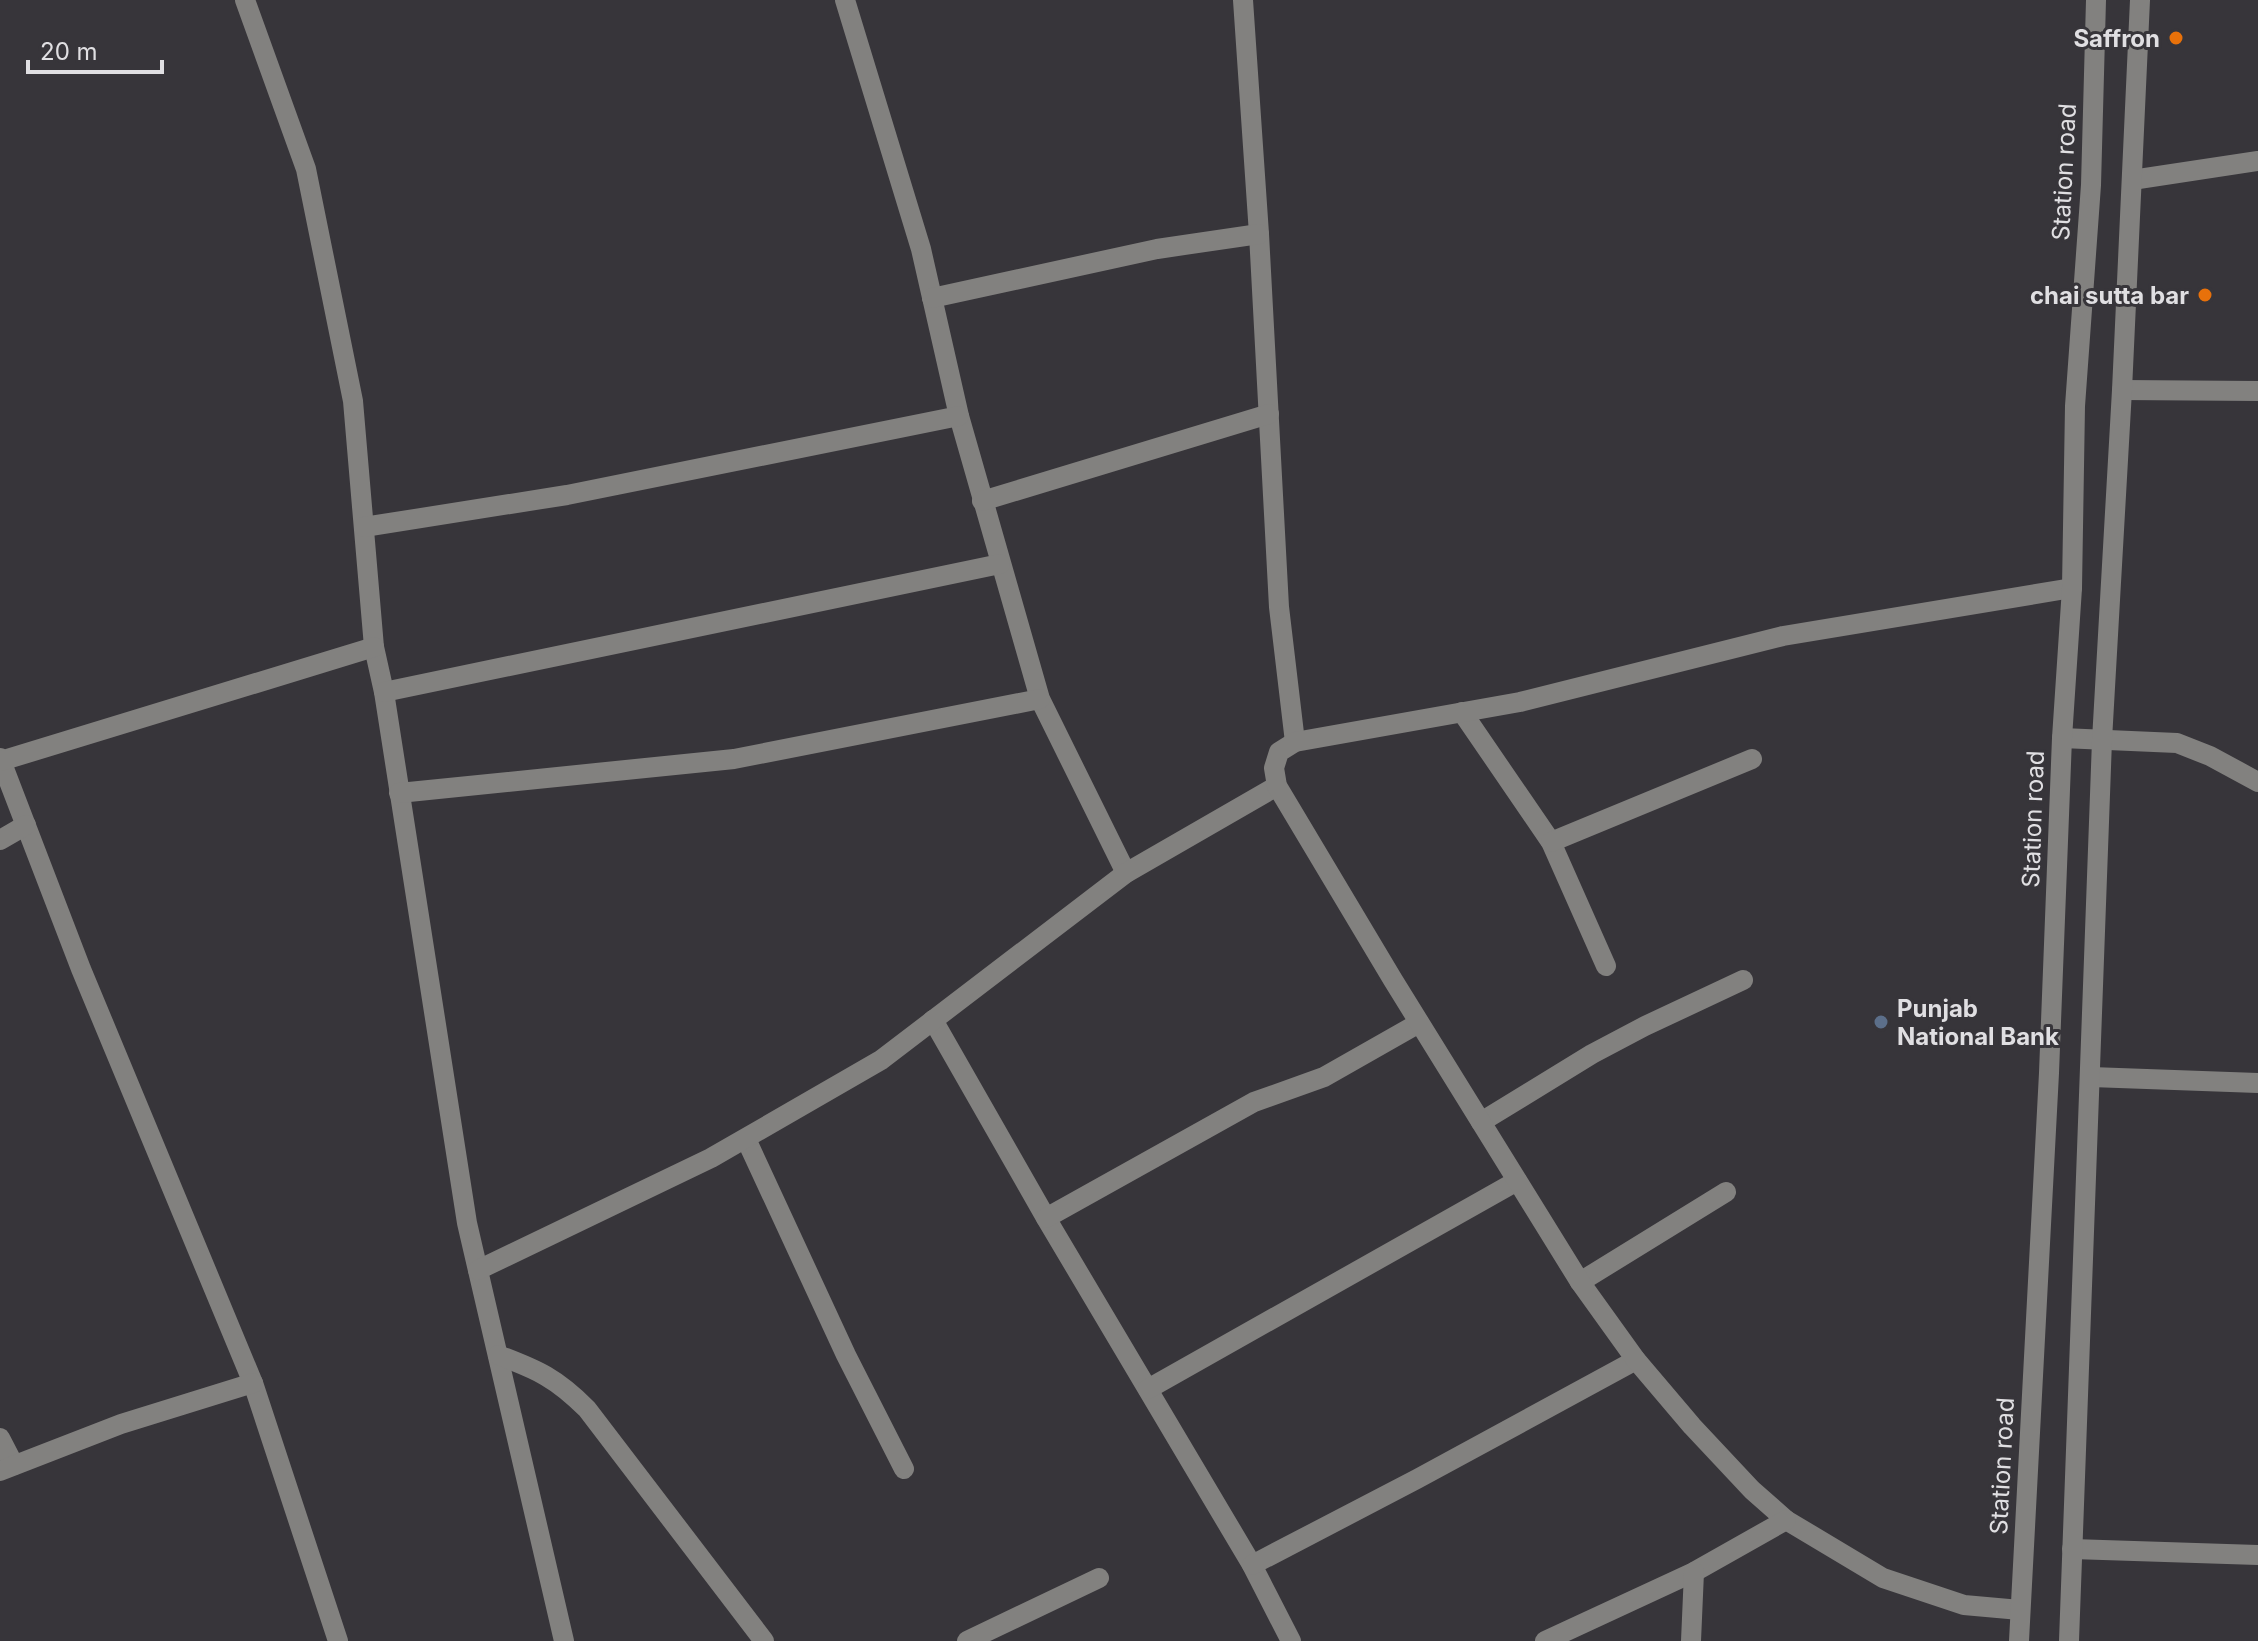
<svg xmlns="http://www.w3.org/2000/svg" width="2258" height="1641" font-family="Inter,sans-serif">
<style>
.lines{fill:none;stroke-linecap:round;stroke-linejoin:round}
.minor{stroke:#82817f;stroke-width:20}
.food-dot{fill:#e8710a;stroke:#37353a;stroke-width:3}
.service-dot{fill:#5c6f8a;stroke:#37353a;stroke-width:3}
.labels{text-anchor:middle;dominant-baseline:central;stroke-width:6;stroke-linejoin:round;paint-order:stroke}
.poi-label{font-size:24px;font-weight:bold;fill:#e0dfe2;stroke:#37353a;text-anchor:end}
.street-label{font-size:24px;fill:#e0dfe2;stroke:#37353a}
</style>
<rect width="100%" height="100%" fill="#37353a"/>
<g class="lines">
<g class="minor">
<path d="M245 0 306 169 353 401 374 647 384 692 467 1223 564 1641"/>
<path d="M845 0 921 249 959 416 1040 699 1126 873"/>
<path d="M1243 0 1259 234 1279 607 1295 742"/>
<path d="M2132 180 2258 161"/>
<path d="M932 298 1157 249 1259 234"/>
<path d="M2122 390 2258 391"/>
<path d="M982 501 1269 414"/>
<path d="M364 527 567 495 959 416"/>
<path d="M384 692 1000 564"/>
<path d="M1462 712 1551 842 1606 966"/>
<path d="M2062 738 2177 743 2210 756 2258 782"/>
<path d="M0 758 81 969 253 1383 338 1641"/>
<path d="M1 761 374 647"/>
<path d="M399 793 734 759 1040 699"/>
<path d="M0 840 26 825"/>
<path d="M1551 842 1752 759"/>
<path d="M933 1020 1046 1218 1252 1565 1291 1641"/>
<path d="M2091 1077 2258 1083"/>
<path d="M1481 1122 1592 1054 1645 1026 1743 980"/>
<path d="M746 1139 846 1355 904 1469"/>
<path d="M1046 1218 1254 1102 1324 1077 1419 1023"/>
<path d="M478 1270 711 1158 881 1060 1126 873 1277 786"/>
<path d="M1580 1282 1726 1192"/>
<path d="M498 1355C538 1370 556 1378 587 1409L764 1641"/>
<path d="M1148 1389 1517 1181"/>
<path d="M0 1438 14 1465"/>
<path d="M0 1471 121 1424 253 1383"/>
<path d="M2072 1549 2258 1555"/>
<path d="M1252 1565 1417 1479 1636 1360"/>
<path d="M2020 1610 1964 1605 1883 1578 1786 1520 1752 1490 1692 1426 1636 1360 1580 1282 1393 980 1277 786 1274 768 1279 752 1295 742 1520 702 1783 636 2072 588"/>
<path d="M967 1641 1099 1578"/>
<path d="M1545 1641 1694 1572 1786 1520"/>
<path d="M1691 1641 1694 1572"/>
<path d="M2019 1641 2049 1073 2062 738 2072 588 2075 406 2091 185 2096 0"/>
<path d="M2069 1641 2102 740 2122 390 2140 0"/>
</g>
</g>
<g class="food-dot">
<circle cx="2176" cy="38" r="8"/>
<circle cx="2205" cy="295" r="8"/>
</g>
<circle class="service-dot" cx="1881" cy="1022" r="8"/>
<g class="labels">
<g class="poi-label">
<text x="2160" y="38">Saffron</text>
<text x="2189" y="295">chai sutta bar</text>
<text x="1897" y="1008" text-anchor="start">Punjab<tspan x="1897" dy="28">National Bank</tspan></text>
</g>
<g class="street-label">
<text transform="translate(2064 172) rotate(-87)">Station road</text>
<text transform="translate(2033 819) rotate(-88)">Station road</text>
<text transform="translate(2002 1466) rotate(-87)">Station road</text>
</g>
</g>
<path d="M28 60v12h134v-12" fill="none" stroke="#e0dfe2" stroke-width="4"/>
<text x="40" y="60" font-size="24" fill="#e0dfe2" stroke="#37353a" stroke-width="6" paint-order="stroke">20 m</text>
</svg>
